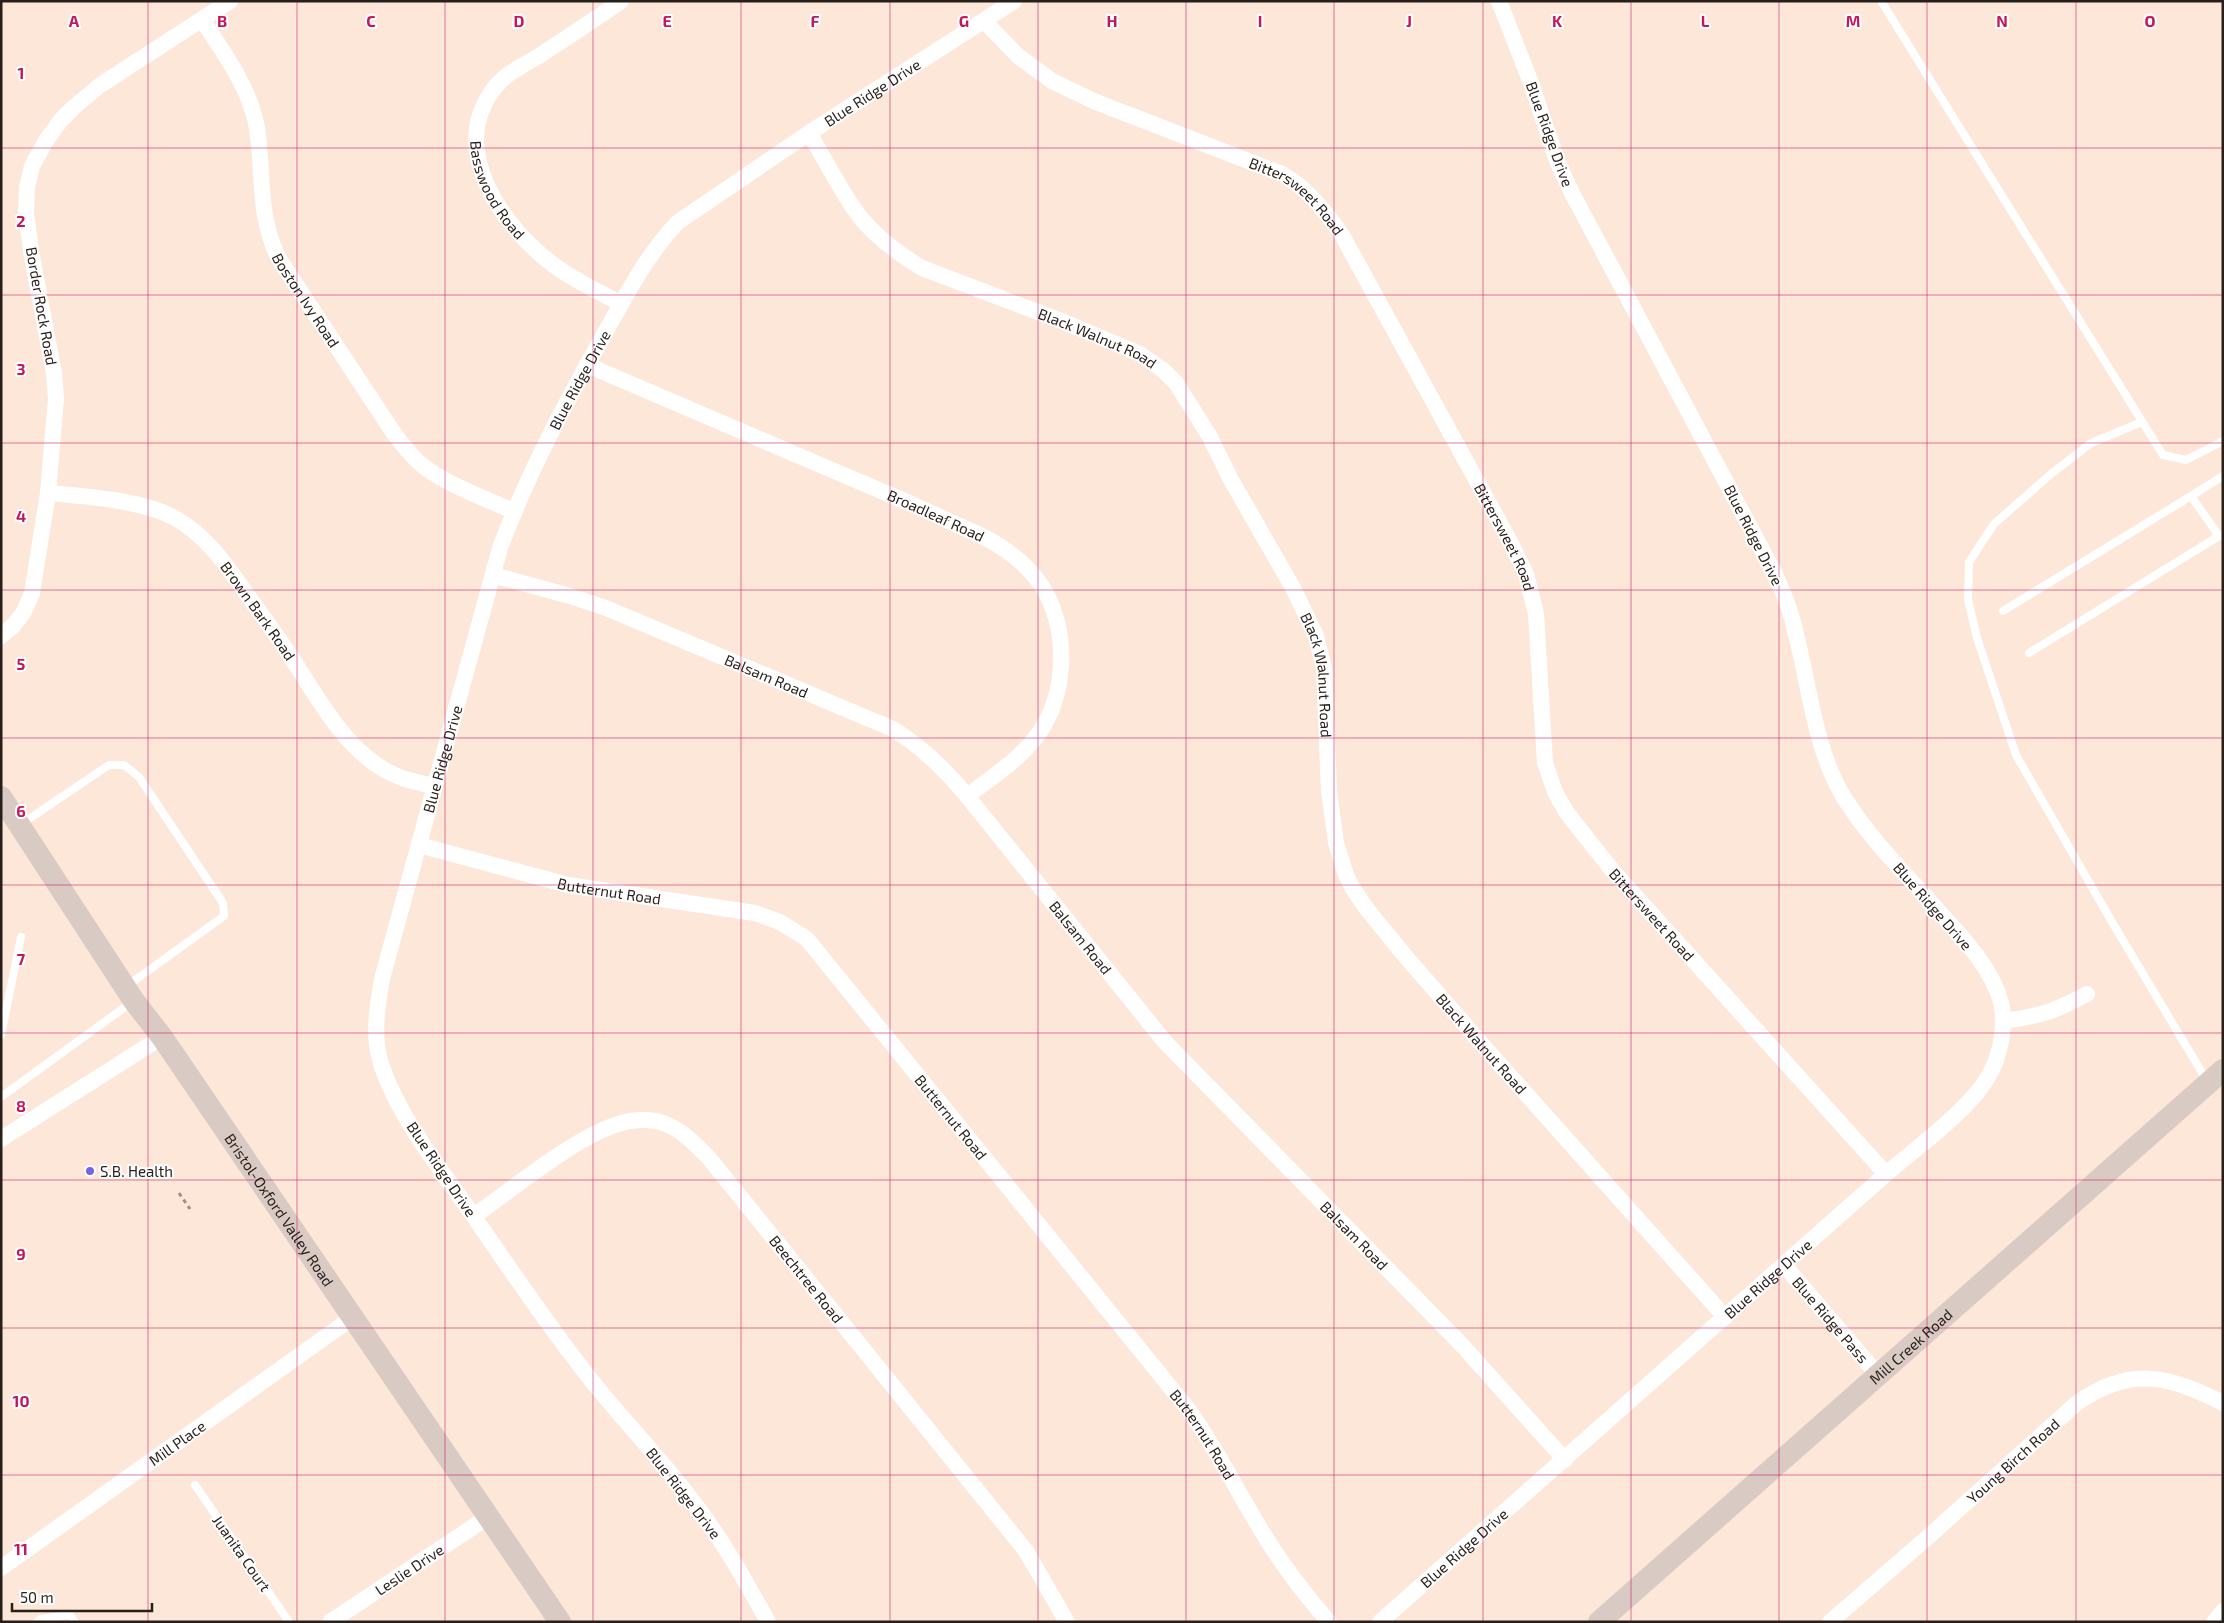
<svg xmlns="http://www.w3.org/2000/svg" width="2224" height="1623" font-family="'Exo 2',sans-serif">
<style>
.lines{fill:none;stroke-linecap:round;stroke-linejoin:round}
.path{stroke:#a09086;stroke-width:3;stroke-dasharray:4 4;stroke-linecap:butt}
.lane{stroke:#fff;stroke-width:8}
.street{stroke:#fff;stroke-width:16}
.secondary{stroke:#d9cac4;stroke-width:22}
.grid{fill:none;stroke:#c2185b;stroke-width:1;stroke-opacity:0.55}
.poi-dot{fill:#6f68e2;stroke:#fff;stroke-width:2}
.labels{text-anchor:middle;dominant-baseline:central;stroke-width:4;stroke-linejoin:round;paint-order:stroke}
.street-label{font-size:15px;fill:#271f1a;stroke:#fff}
.poi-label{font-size:15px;fill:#271f1a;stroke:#fff;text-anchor:start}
.grid-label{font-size:16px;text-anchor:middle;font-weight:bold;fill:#c2185b;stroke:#fff;stroke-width:4;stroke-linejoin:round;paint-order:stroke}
</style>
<rect width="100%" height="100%" fill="#fde7d9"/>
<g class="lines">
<path class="path" d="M179 1193 190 1209"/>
<g class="lane">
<path d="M1881 1 2163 455 2186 460 2223 441"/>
<path d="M2142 422 2091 443 2051 474 1994 524 1969 562 1968 599 1977 638 2016 755 2112 922 2207 1081"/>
<path d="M2223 476 2191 496 2219 536 2223 534"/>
<path d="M2003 611 2191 496"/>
<path d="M2029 653 2219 536"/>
<path d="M20 825 109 765H124L139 777 223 903 224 916 127 986"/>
<path d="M1 1035 21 937"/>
<path d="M1 1097 132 1002"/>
<path d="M195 1485 289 1622"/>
<path d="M37 1622 41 1619 70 1615 75 1622"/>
</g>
<g class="street">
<path id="s1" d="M621 1C594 20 566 38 539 56 524 65 507 73 496 86 445 148 503 228 555 266 575 281 600 292 621 304"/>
<path id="s2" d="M202 20C224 53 250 88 257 128 264 174 257 215 279 259L393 432C403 445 413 459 427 469 453 487 484 498 513 511"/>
<path id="s3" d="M984 21 1018 56 1052 81 1096 102 1282 174C1308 189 1325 211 1342 235L1508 538 1526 574 1536 614 1545 763 1555 792 1567 813 1612 870 1886 1174"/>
<path id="s4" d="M809 133C825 159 839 188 857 213 874 236 899 254 922 268L1064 322 1140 354 1163 370 1176 383 1210 437 1230 478 1293 588 1316 636 1324 669 1329 791 1336 843 1346 875 1352 887 1366 908 1406 957 1487 1050 1725 1317"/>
<path id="s5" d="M587 365C666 399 746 433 825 467 869 486 912 503 955 524 967 529 981 535 993 542 1014 554 1036 573 1047 595 1068 637 1066 694 1039 733 1021 759 992 777 967 796"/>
<path id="s6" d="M48 493C84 496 141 500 173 517 203 533 222 559 241 586 258 610 275 633 291 657 321 702 350 761 405 779 415 782 425 784 435 786"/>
<path id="s7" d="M493 575 570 596 606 608 893 729C922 747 945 769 967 796L1165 1042 1460 1343 1565 1460"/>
<path d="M1 636 13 626 24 612 32 593 48 493 56 399 54 373 32 257 26 213 27 187 32 166 47 139 61 120 73 108 99 86 230 1"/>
<path id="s8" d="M419 845 568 885 755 913 780 922 807 939 1188 1409C1219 1452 1242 1501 1271 1546 1288 1572 1308 1598 1329 1622"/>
<path d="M2003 1021C2040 1016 2054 1012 2087 994"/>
<path d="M1 1139 162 1037"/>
<path id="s9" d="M474 1216C514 1188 572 1139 618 1124 630 1120 644 1119 656 1121 679 1126 693 1142 709 1158L1026 1551 1067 1622"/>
<path id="s10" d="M1784 1265 1878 1375"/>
<path id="s11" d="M1 1568 352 1318"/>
<path id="s12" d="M330 1622 488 1517"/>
<path id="s13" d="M768 1622C744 1578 719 1534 688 1495 655 1452 617 1414 584 1371 544 1320 509 1267 472 1214 440 1168 401 1121 382 1067 372 1038 377 1008 382 979L500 548C528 473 566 402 605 333 626 295 648 253 678 222L809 133 1014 1"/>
<path id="s14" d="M1380 1622 1886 1174C1916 1148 1971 1109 1989 1075 2001 1055 2006 1024 2001 1002 1992 969 1965 940 1942 915 1908 876 1870 840 1843 796 1812 744 1808 672 1791 615 1787 600 1780 586 1774 572L1573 195 1558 163 1531 83 1499 1"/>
<path id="s15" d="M1830 1622 1928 1537 2077 1403C2130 1366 2167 1375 2223 1403"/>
<path d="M2214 1622 2223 1611"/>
</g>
<g class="secondary">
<path id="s16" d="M1 797 134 1001 162 1037 560 1622"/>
<path id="s17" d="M1599 1622 2223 1070"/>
</g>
</g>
<path class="grid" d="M148 1V1622M297 1V1622M445 1V1622M593 1V1622M741 1V1622M890 1V1622M1038 1V1622M1186 1V1622M1334 1V1622M1483 1V1622M1631 1V1622M1779 1V1622M1927 1V1622M2076 1V1622M1 148H2223M1 295H2223M1 443H2223M1 590H2223M1 738H2223M1 885H2223M1 1033H2223M1 1180H2223M1 1328H2223M1 1475H2223"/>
<circle class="poi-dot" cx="90" cy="1171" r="5"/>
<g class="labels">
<g class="street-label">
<text stroke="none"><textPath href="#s13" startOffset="1820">Blue Ridge Drive</textPath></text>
<text transform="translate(1550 134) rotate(70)">Blue Ridge Drive</text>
<text stroke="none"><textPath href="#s1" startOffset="265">Basswood Road</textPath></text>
<text stroke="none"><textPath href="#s3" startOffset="364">Bittersweet Road</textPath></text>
<text stroke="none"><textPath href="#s2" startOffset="305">Boston Ivy Road</textPath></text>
<text transform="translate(42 306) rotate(80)">Border Rock Road</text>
<text stroke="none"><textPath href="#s4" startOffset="368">Black Walnut Road</textPath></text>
<text stroke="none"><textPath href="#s13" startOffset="1400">Blue Ridge Drive</textPath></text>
<text stroke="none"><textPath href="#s5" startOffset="380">Broadleaf Road</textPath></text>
<text transform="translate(1754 535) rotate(63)">Blue Ridge Drive</text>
<text stroke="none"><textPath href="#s3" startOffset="769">Bittersweet Road</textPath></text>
<text stroke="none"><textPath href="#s6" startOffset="256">Brown Bark Road</textPath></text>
<text stroke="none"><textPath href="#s4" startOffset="788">Black Walnut Road</textPath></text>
<text stroke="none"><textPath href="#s7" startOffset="292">Balsam Road</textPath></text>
<text stroke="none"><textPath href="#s13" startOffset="995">Blue Ridge Drive</textPath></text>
<text stroke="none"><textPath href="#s8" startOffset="196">Butternut Road</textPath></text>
<text transform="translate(1933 906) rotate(49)">Blue Ridge Drive</text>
<text stroke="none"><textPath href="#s3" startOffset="1189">Bittersweet Road</textPath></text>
<text stroke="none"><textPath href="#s7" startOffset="711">Balsam Road</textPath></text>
<text stroke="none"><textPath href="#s4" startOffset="1208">Black Walnut Road</textPath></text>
<text stroke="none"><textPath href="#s8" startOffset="631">Butternut Road</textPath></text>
<text transform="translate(442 1169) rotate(56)">Blue Ridge Drive</text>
<text stroke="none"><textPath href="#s16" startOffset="498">Bristol-Oxford Valley Road</textPath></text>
<text stroke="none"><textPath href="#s7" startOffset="1116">Balsam Road</textPath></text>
<text stroke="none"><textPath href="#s9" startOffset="431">Beechtree Road</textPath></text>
<text stroke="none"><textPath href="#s14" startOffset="518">Blue Ridge Drive</textPath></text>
<text stroke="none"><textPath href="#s10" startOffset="72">Blue Ridge Pass</textPath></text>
<text stroke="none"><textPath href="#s17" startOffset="416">Mill Creek Road</textPath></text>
<text stroke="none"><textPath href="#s8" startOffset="1036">Butternut Road</textPath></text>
<text stroke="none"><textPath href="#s11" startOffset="216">Mill Place</textPath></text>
<text stroke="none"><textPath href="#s15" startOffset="244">Young Birch Road</textPath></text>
<text transform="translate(684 1493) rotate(52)">Blue Ridge Drive</text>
<text stroke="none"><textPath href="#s14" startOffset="112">Blue Ridge Drive</textPath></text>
<text transform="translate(242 1553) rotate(55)">Juanita Court</text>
<text stroke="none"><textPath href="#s12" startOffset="95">Leslie Drive</textPath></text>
</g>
<g class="poi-label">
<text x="100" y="1171">S.B. Health</text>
</g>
</g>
<g class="grid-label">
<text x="74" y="27">A</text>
<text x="222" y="27">B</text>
<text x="371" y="27">C</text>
<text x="519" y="27">D</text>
<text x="667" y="27">E</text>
<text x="815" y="27">F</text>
<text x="964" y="27">G</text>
<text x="1112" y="27">H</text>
<text x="1260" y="27">I</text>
<text x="1409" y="27">J</text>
<text x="1557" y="27">K</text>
<text x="1705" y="27">L</text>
<text x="1853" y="27">M</text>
<text x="2002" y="27">N</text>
<text x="2150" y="27">O</text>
<text x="21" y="79">1</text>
<text x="21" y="227">2</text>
<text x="21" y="375">3</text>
<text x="21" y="522">4</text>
<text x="21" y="670">5</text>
<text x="21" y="817">6</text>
<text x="21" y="965">7</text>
<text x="21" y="1112">8</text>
<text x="21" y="1260">9</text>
<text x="21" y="1407">10</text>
<text x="21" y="1555">11</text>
</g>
<rect width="2224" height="1623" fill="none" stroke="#271f1a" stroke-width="5"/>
<path d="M12 1603v8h140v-8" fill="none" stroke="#271f1a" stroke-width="2.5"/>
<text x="20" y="1603" font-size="15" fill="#271f1a" stroke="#ffffff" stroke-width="4" paint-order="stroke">50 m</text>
</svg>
